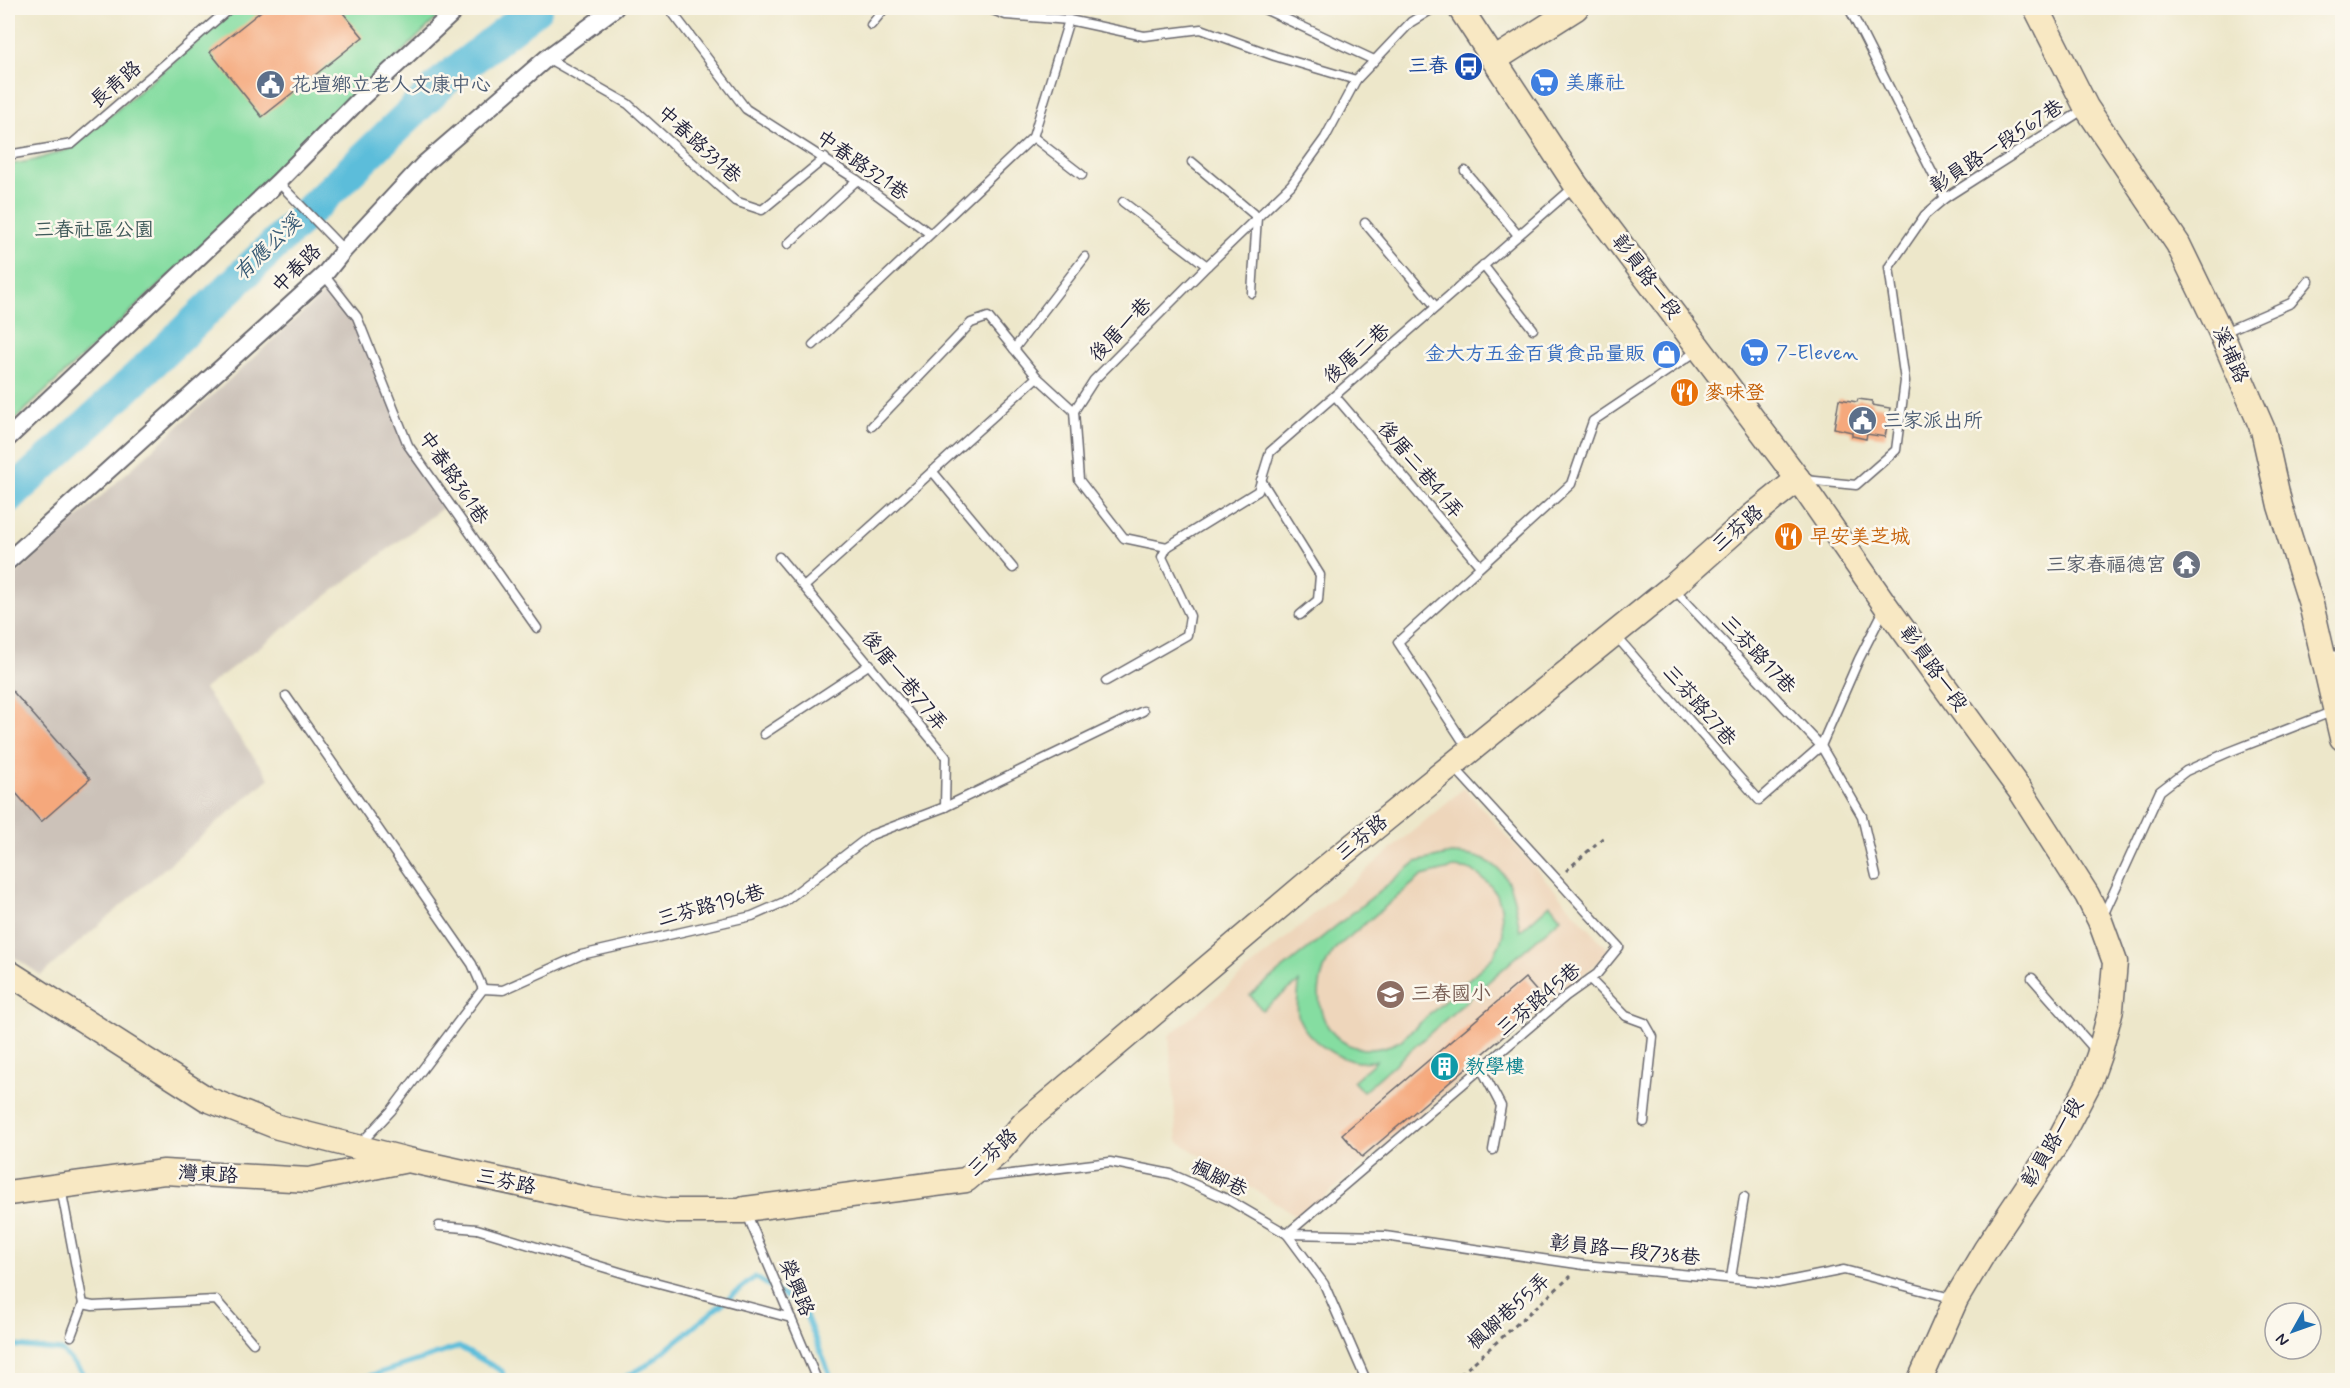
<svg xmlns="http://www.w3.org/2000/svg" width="2350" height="1388" font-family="Mynerve,'LXGW WenKai TC',sans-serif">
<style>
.built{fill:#eed6bb}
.industrial{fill:#ccc2b9}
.green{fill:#85dda1;stroke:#54806e;stroke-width:1.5;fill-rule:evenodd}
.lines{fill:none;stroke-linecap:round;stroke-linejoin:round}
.stream{stroke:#5bbdda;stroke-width:5}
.river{stroke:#5bbdda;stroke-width:33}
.building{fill:#f5a87b}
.lane-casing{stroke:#69676d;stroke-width:11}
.street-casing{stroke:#69676d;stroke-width:20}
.secondary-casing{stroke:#69676d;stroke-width:27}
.path{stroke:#69676d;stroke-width:3;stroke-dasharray:4.5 4.5;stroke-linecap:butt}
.lane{stroke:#fff;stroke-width:8}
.street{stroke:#fff;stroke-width:16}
.secondary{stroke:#f8e8c3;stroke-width:24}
.labels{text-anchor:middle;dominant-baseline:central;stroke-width:5;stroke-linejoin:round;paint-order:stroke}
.transit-label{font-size:20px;fill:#164399;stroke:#fbf7ec;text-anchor:end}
.shop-label{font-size:20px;fill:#366cbe;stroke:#fbf7ec;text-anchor:start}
.street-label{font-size:20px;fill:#22223b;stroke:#fbf7ec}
.service-label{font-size:20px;fill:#4e5e75;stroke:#fbf7ec;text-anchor:start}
.park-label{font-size:20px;fill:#405a5a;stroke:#fbf7ec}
.food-label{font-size:20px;fill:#c56008;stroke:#fbf7ec;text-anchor:start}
.worship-label{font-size:20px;fill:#5b616d;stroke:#fbf7ec;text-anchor:end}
.education-label{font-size:20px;fill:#785e54;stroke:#fbf7ec;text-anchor:start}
.culture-label{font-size:20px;fill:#0d838f;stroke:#fbf7ec;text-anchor:start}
.water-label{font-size:21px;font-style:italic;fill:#365873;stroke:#fbf7ec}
</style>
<rect width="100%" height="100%" fill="#fbf7ec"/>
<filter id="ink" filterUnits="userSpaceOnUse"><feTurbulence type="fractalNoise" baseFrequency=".0167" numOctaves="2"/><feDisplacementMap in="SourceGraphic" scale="12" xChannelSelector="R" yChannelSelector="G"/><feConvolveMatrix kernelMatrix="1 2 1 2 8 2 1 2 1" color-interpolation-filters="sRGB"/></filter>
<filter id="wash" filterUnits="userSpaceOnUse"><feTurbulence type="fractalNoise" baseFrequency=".008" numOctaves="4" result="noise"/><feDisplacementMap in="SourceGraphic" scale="24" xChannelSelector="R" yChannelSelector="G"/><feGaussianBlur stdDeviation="1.35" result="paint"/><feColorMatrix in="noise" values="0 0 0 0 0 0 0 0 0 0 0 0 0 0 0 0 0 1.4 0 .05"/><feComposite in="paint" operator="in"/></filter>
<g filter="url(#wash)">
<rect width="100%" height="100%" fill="#ede7ca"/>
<path class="built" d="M1464 788 1610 952 1300 1218 1177 1141 1169 1036Z"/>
<path class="industrial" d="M332 286 357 317 408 445 449 503 204 689 269 778 41 975 8 953V581Z"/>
<g class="green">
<path d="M237 8H447L277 175 8 426V165L35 160 72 148Z"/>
<path d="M1451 854C1508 855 1512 884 1520 931L1550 904 1561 918 1363 1092 1353 1081 1376 1061C1370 1061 1363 1062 1358 1062 1336 1059 1307 1039 1299 1019 1295 1008 1299 994 1299 982L1262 1010 1250 995 1416 862ZM1454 868 1472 870 1489 884 1497 895 1501 907 1503 933 1500 944 1492 958 1400 1041C1334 1073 1295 1001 1336 948L1422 876Z"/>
</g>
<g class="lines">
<g class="stream">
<path d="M8 1345 62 1351 89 1380"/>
<path d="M358 1380 459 1347 502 1371 505 1380"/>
<path d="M620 1380 647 1365 755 1277 803 1308 832 1380"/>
</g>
<path class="river" d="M8 497 101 412 444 81 536 8"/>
</g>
<g id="blocks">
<g class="building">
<path d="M265 8H339L363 37 262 117 210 52Z"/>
<path d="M1839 399 1857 402 1858 399 1872 401V405L1890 408 1885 437 1867 434 1866 439 1852 436V432L1834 428Z"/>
<path d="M8 686 90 779 41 822 8 784Z"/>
<path d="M1525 978 1545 1001 1362 1157 1342 1134Z"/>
</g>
</g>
</g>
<g filter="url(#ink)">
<use href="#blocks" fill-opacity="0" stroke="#69676d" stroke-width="1.5"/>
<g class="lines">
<defs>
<g id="lane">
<path d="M669 8 746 109 857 180 929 233"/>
<path d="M987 8 1006 15 1069 20 1144 36 1201 29 1275 56 1356 80"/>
<path d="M1262 8 1374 60"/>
<path d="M1849 8 1945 198"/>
<path d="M871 25 885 8"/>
<path d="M547 58 628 104 735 201 762 210 825 158"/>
<path d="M1033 137 1082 175"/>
<path d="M8 155 72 144 230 8"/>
<path d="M1192 162 1257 217 1252 293"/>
<path d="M1465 171 1517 234"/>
<path d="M278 182 344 250"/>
<path d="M1123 202 1207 266"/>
<path d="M1365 223 1436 307"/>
<path d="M788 244 857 180"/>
<path d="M1483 265 1533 329"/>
<path d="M324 275 357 317 408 445 537 628"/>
<path d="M2222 333 2291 303 2309 281"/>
<path d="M813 345 1033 137 1069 20"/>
<path d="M1014 349 1085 257"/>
<path d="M1335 396 1480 566"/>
<path d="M1074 411 1079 480 1124 538 1167 547"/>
<path d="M872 426 971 323 988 317 1037 377"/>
<path d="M933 472 1013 568"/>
<path d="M1261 480 1320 575 1318 600 1300 615"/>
<path d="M1805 480 1856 485 1896 450 1905 381 1889 267 1925 215 1945 198 2086 108"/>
<path d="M779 557 946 757 945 807"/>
<path d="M805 586 1037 377 1074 411 1094 380 1207 266 1291 185 1325 138 1356 80 1411 22 1434 8"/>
<path d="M1674 589 1821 746 1862 816 1876 876"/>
<path d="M1616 636 1759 800 1821 746 1859 659 1885 608"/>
<path d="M2326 653 2342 658"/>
<path d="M1106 681 1187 635 1190 616 1162 557 1167 547 1258 491 1270 452 1574 187"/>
<path d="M286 696 472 964 483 989"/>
<path d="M764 734 870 664"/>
<path d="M1468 749 1398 642 1571 484 1593 421 1697 351"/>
<path d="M2102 918 2160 791 2186 771 2229 752 2334 711"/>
<path d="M2032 978 2097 1052"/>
<path d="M1590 979 1626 1016 1645 1023 1653 1037 1644 1122"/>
<path d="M1482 1070 1501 1106 1493 1150"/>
<path d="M360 1144 391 1111 483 989 503 990 581 955 752 916 784 902 871 835 945 807 1143 711"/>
<path d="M979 1178 1110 1162 1171 1174 1227 1199 1287 1234 1324 1284 1366 1380"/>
<path d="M61 1188 83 1304 93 1306 216 1300 253 1343"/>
<path d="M746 1212 817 1380"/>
<path d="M439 1226 477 1229 636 1277 791 1318"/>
<path d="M1287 1234 1566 996 1597 974 1619 947 1454 767"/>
<path d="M1287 1234 1385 1236 1584 1265 1778 1283 1844 1270 1955 1299"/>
<path d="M1731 1278 1744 1197"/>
<path d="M71 1336 83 1304"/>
</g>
<g id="street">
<path d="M8 438 278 182 362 97 458 8"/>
<path d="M8 561 324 275 344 250 424 164 547 58 615 8"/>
</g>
<g id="secondary">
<path d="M1460 8 1576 185 1798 479 1886 606 2022 793 2087 895 2100 921 2115 962 2111 1009 2099 1055 2089 1083 2059 1140 1986 1249 1956 1299 1920 1380"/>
<path d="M2036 8 2086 107 2178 244 2221 333 2263 430 2280 506 2311 604 2342 738"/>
<path d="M1494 60 1576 8"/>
<path d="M8 972 207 1099 278 1127 408 1160 591 1200 667 1211H744L745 1209 966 1180 998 1153 1024 1123 1324 869 1672 587 1752 516 1798 479"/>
<path d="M8 1193 164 1172 309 1180 403 1161"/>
</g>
</defs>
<use href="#lane" class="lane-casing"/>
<use href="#street" class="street-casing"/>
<use href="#secondary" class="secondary-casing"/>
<g class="path">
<path d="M1566 871 1605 836"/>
<path d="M1454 1380 1571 1276"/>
</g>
<use href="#lane" class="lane"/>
<use href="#street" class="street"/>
<use href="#secondary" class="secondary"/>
</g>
</g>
<defs>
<symbol id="bus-disc" viewBox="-11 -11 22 22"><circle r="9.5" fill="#1a4fb4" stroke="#fbf7ec"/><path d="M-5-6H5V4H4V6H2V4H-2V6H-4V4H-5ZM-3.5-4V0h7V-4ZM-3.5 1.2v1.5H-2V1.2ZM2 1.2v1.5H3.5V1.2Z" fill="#fff"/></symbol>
<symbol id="supermarket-disc" viewBox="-11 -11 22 22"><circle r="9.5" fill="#3f7fe0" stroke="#fbf7ec"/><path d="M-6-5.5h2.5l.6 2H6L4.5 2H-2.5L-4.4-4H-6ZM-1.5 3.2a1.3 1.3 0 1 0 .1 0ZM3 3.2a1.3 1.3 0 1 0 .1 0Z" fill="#fff"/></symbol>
<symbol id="civic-disc" viewBox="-11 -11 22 22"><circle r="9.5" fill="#5c6f8a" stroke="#fbf7ec"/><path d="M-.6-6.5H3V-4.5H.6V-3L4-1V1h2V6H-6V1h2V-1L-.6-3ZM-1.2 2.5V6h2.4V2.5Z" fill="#fff"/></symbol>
<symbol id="shop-disc" viewBox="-11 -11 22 22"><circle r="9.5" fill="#3f7fe0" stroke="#fbf7ec"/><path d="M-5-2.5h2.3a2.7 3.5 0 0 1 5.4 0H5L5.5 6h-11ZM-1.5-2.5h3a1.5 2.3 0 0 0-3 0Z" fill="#fff"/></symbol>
<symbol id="restaurant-disc" viewBox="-11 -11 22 22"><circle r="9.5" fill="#e8710a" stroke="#fbf7ec"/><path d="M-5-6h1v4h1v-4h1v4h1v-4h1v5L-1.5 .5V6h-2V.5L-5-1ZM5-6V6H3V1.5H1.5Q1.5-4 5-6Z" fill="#fff"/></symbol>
<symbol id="temple-disc" viewBox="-11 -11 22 22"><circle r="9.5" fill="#6b7280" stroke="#fbf7ec"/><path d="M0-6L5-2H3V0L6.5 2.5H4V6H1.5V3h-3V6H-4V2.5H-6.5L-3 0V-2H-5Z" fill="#fff"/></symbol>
<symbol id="school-disc" viewBox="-11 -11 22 22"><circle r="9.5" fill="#8d6e63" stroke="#fbf7ec"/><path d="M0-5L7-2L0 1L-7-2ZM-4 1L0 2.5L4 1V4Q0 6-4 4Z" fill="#fff"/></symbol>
<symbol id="building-disc" viewBox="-11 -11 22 22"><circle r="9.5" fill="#0f9aa8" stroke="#fbf7ec"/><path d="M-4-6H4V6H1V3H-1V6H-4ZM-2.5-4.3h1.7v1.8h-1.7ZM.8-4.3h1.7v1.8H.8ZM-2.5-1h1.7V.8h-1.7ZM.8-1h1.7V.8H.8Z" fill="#fff"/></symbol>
</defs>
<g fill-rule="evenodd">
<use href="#bus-disc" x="1452" y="50" width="33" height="33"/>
<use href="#supermarket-disc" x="1528" y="66" width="33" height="33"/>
<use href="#civic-disc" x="254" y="68" width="33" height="33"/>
<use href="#supermarket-disc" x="1738" y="336" width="33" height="33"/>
<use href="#shop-disc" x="1650" y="338" width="33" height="33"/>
<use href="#restaurant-disc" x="1668" y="376" width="33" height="33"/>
<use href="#civic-disc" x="1846" y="404" width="33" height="33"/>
<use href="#restaurant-disc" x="1772" y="520" width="33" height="33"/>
<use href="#temple-disc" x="2170" y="548" width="33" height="33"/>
<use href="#school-disc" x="1374" y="978" width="33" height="33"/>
<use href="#building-disc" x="1428" y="1050" width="33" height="33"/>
</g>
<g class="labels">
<g class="transit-label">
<text x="1448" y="66">三春</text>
</g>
<g class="shop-label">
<text x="1565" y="83">美廉社</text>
<text x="1776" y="353">7-Eleven</text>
<text x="1645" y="354" text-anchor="end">金大方五金百貨食品量販</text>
</g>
<g class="street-label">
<text transform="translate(116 85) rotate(-41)">長青路</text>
<text transform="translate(699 145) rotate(42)">中春路331巷</text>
<text transform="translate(1997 147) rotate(-33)">彰員路一段567巷</text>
<text transform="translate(862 166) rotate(35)">中春路321巷</text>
<text transform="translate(297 269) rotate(-45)">中春路</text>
<text transform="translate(1646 277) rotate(53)">彰員路一段</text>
<text transform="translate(1121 330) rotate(-46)">後厝一巷</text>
<text transform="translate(1357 354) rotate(-41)">後厝二巷</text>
<text transform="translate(2230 355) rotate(66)">溪埔路</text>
<text transform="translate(1420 470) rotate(50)">後厝二巷41弄</text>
<text transform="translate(453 478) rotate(56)">中春路361巷</text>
<text transform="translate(1738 529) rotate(-41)">三芬路</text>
<text transform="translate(1758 655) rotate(47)">三芬路17巷</text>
<text transform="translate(1933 669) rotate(54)">彰員路一段</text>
<text transform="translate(904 681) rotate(51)">後厝一巷77弄</text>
<text transform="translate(1699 706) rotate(49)">三芬路27巷</text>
<text transform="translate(1362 838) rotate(-39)">三芬路</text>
<text transform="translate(711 906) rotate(-15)">三芬路196巷</text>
<text transform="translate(1539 1000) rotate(-40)">三芬路45巷</text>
<text transform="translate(2053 1143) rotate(-59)">彰員路一段</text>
<text transform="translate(993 1153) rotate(-43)">三芬路</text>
<text transform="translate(208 1175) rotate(3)">灣東路</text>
<text transform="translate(1219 1179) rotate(26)">楓腳巷</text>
<text transform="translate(506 1182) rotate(12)">三芬路</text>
<text transform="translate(1625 1251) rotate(6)">彰員路一段738巷</text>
<text transform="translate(796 1288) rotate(67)">榮興路</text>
<text transform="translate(1509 1312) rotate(-42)">楓腳巷55弄</text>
</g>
<g class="service-label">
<text x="291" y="85">花壇鄉立老人文康中心</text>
<text x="1883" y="421">三家派出所</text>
</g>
<g class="park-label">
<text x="94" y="230">三春社區公園</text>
</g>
<g class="food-label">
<text x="1705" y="393">麥味登</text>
<text x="1810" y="537">早安美芝城</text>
</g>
<g class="worship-label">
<text x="2166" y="565">三家春福德宮</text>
</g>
<g class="education-label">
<text x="1411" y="994">三春國小</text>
</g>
<g class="culture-label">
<text x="1465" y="1067">教學樓</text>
</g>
<g class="water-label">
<text transform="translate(268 248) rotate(-44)">有應公溪</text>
</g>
</g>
<rect width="2350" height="1388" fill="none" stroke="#fbf7ec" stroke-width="30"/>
<g transform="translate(2293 1331) rotate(230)"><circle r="28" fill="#fbf7ec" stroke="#a4a2a5" stroke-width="1.5"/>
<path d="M0-4.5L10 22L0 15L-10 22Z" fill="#1f6fb2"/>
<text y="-9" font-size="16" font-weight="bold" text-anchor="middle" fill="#22223b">N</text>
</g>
</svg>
